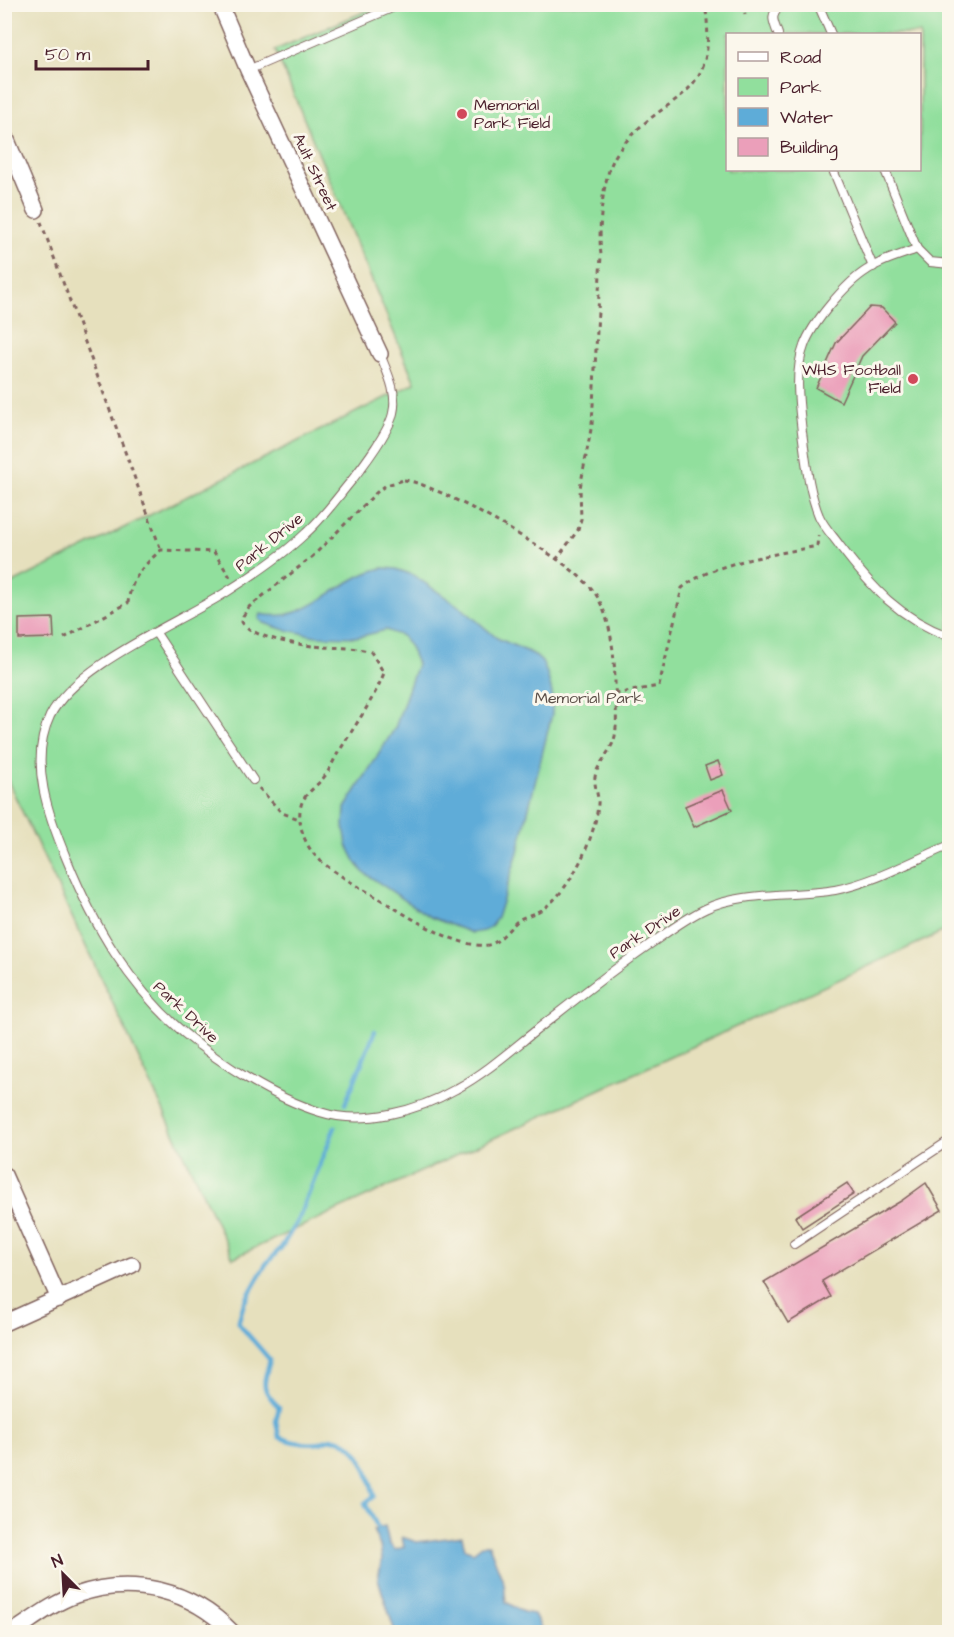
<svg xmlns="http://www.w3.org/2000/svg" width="954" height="1637" font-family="'Architects Daughter',sans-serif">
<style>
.green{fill:#91df9d;stroke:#6e7f64;stroke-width:1.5;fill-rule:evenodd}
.water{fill:#5eacd8;stroke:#546682;stroke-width:1.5}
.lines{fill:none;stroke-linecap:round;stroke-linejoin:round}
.stream{stroke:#5eacd8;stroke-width:4.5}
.building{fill:#eb9fba}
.service-casing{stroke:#81635e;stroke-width:10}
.minor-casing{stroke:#81635e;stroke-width:18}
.path{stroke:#81635e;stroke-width:3;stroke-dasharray:4.5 4.5;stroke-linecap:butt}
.service{stroke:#fff;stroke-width:8}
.minor{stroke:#fff;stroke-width:15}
.poi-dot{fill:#d1495b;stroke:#fbf7ec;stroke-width:2}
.labels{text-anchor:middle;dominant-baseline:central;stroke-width:6;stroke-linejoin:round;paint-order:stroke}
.poi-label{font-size:16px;fill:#4a1f2b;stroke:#fbf7ec;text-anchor:start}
.street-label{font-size:16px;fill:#4a1f2b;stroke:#fbf7ec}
.park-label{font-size:16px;fill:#5c4f48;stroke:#fbf7ec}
</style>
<rect width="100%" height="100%" fill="#fbf7ec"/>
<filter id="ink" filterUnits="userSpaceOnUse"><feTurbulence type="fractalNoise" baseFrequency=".0167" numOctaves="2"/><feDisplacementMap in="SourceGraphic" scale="12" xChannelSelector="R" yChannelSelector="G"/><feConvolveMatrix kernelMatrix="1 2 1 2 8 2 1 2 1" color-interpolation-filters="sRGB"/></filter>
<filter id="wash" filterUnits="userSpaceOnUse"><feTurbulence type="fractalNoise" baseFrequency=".008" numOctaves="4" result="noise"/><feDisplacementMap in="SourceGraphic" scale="24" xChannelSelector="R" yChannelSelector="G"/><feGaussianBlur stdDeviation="1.35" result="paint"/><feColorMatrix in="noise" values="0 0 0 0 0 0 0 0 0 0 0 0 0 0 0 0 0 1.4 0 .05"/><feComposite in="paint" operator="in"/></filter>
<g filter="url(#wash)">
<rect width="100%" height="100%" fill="#e6e0bd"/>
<path class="green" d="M380 5H944L950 16 949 929 233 1258 5 775V587L415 383 275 50ZM728 34H920V170H728Z"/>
<g class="water">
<path d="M383 568 396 569 413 575 463 609 497 638 533 654 542 662 547 673 552 693V714L518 852 497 918 491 926 484 931 472 933 430 917 363 872 355 861 347 845 344 826 345 808 395 728 417 664 410 647 402 636 386 630 358 637 316 636 282 629 264 623 259 619 261 614C309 625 339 576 383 568Z"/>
<path d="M385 1526 389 1543 395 1550 404 1547 402 1537 417 1542 462 1536 465 1549 473 1552 482 1545H489L504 1583 506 1602 523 1612 534 1614 543 1632H395L378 1579 382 1559 380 1546 373 1530Z"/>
</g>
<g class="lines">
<g class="stream">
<path d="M345 1104 375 1031"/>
<path d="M335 1127 299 1218 281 1248 266 1264 244 1303 238 1323 270 1360C263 1384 260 1389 279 1407L276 1421 279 1437C291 1442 306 1445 320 1443 325 1441 328 1439 333 1439 359 1440 369 1474 374 1496L365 1503 378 1528"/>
</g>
</g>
<g id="blocks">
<g class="building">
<path d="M870 307 882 308 895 322 862 356 841 402 816 388 836 343Z"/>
<path d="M53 618 54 638 19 639V619Z"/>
<path d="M718 761 723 775 710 780 705 766Z"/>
<path d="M723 790 732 810 694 827 685 806Z"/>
<path d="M847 1183 854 1194 802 1228 795 1217Z"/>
<path d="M926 1183 942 1210 822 1281 831 1297 788 1323 764 1282 901 1201Z"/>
</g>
</g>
</g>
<g filter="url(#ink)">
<use href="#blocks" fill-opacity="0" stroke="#81635e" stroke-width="1.5"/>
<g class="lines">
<defs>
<g id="service">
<path d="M818 4 831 34"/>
<path d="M778 34C773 20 769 16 782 4"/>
<path d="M248 70 401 4"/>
<path d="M833 170 873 267"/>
<path d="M885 170 917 249 930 262 950 264"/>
<path d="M917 249C901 255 881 260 867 270 846 283 812 323 804 346 794 372 799 405 802 432 806 460 808 489 819 516 824 527 833 536 840 546 872 588 899 618 950 637"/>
<path d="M380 354C387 372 398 393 393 413 390 430 363 466 352 480 337 498 323 518 306 533 283 555 255 574 228 591 179 623 76 664 50 716 28 762 49 817 67 860 94 926 129 986 184 1033 221 1064 274 1098 320 1112 363 1126 418 1111 456 1089 484 1074 509 1052 534 1032 571 1003 607 974 646 947 665 934 684 919 705 909 741 891 796 897 835 890 875 882 912 861 950 845"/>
<path d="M156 633 253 780"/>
<path d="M794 1244 950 1140"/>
</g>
<g id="minor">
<path d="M220 4 248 70 380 354"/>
<path d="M4 133 36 210"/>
<path d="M4 1175 59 1299"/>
<path d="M4 1323 132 1265"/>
<path d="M13 1632C33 1619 53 1603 76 1595 132 1575 191 1590 232 1632"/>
</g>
</defs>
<use href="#service" class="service-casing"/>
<use href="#minor" class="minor-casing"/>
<g class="path">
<path d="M498 4 501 7 509 4"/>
<path d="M743 4 745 14"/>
<path d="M41 222 161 550"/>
<path d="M404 480C426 482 486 515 508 528 531 542 586 574 598 598 611 622 614 652 615 679 615 697 618 718 615 736 612 751 595 767 595 778 594 787 599 795 598 804 596 836 571 890 544 908 537 913 528 915 520 919 510 926 500 943 488 945 456 949 405 914 378 898 361 888 326 869 314 854 303 842 295 816 303 800 309 790 321 783 327 773 332 765 335 757 340 750 355 725 373 701 384 673L371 652C356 647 340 648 325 647 305 646 252 639 242 622L243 616 249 607 313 556 376 493 386 485Z"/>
<path d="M556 560 578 530 581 519 580 488 592 424 601 255C598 229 602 173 618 152 662 89 721 107 705 4"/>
<path d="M64 638 128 603C131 578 143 566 161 550L214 552 230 577"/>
<path d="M615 694 659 686 682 588C715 561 775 555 817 546L818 536"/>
<path d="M259 788 282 813 299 819"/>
</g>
<use href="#service" class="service"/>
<use href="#minor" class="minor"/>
</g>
</g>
<g class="poi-dot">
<circle cx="462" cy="114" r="6"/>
<circle cx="913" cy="379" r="6"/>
</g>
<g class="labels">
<g class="poi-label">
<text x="474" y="105">Memorial<tspan x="474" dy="18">Park Field</tspan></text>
<text x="901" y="370" text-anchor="end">WHS Football<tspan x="901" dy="18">Field</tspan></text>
</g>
<g class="street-label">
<text transform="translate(315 172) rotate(65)">Ault Street</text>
<text transform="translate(269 542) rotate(-39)">Park Drive</text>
<text transform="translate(645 932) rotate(-34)">Park Drive</text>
<text transform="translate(186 1012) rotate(43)">Park Drive</text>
</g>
<g class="park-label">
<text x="589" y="698">Memorial Park</text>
</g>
</g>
<rect width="954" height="1637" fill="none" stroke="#fbf7ec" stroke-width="24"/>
<rect x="726" y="33" width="195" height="138" fill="#fbf7ec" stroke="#b4a19f" stroke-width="1.5"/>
<rect x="738" y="52" width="30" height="9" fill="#ffffff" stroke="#b4a19f" stroke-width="1.5"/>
<text x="780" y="63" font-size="18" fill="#4a1f2b">Road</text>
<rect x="738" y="78" width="30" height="18" fill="#91df9d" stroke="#b4a19f" stroke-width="1.5"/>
<text x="780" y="93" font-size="18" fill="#4a1f2b">Park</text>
<rect x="738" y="108" width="30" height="18" fill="#5eacd8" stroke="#b4a19f" stroke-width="1.5"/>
<text x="780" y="123" font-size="18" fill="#4a1f2b">Water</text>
<rect x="738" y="138" width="30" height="18" fill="#eb9fba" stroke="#b4a19f" stroke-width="1.5"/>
<text x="780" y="153" font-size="18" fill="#4a1f2b">Building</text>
<g transform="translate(63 1574) rotate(336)" stroke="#fbf7ec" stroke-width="4.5" paint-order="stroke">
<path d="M0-4.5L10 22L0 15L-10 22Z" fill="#4a1f2b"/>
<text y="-9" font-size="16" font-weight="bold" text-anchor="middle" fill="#4a1f2b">N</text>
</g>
<path d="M36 60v9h112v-9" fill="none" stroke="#4a1f2b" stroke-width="3"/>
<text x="45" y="60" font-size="18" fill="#4a1f2b" stroke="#fbf7ec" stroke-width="4.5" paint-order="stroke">50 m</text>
</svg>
